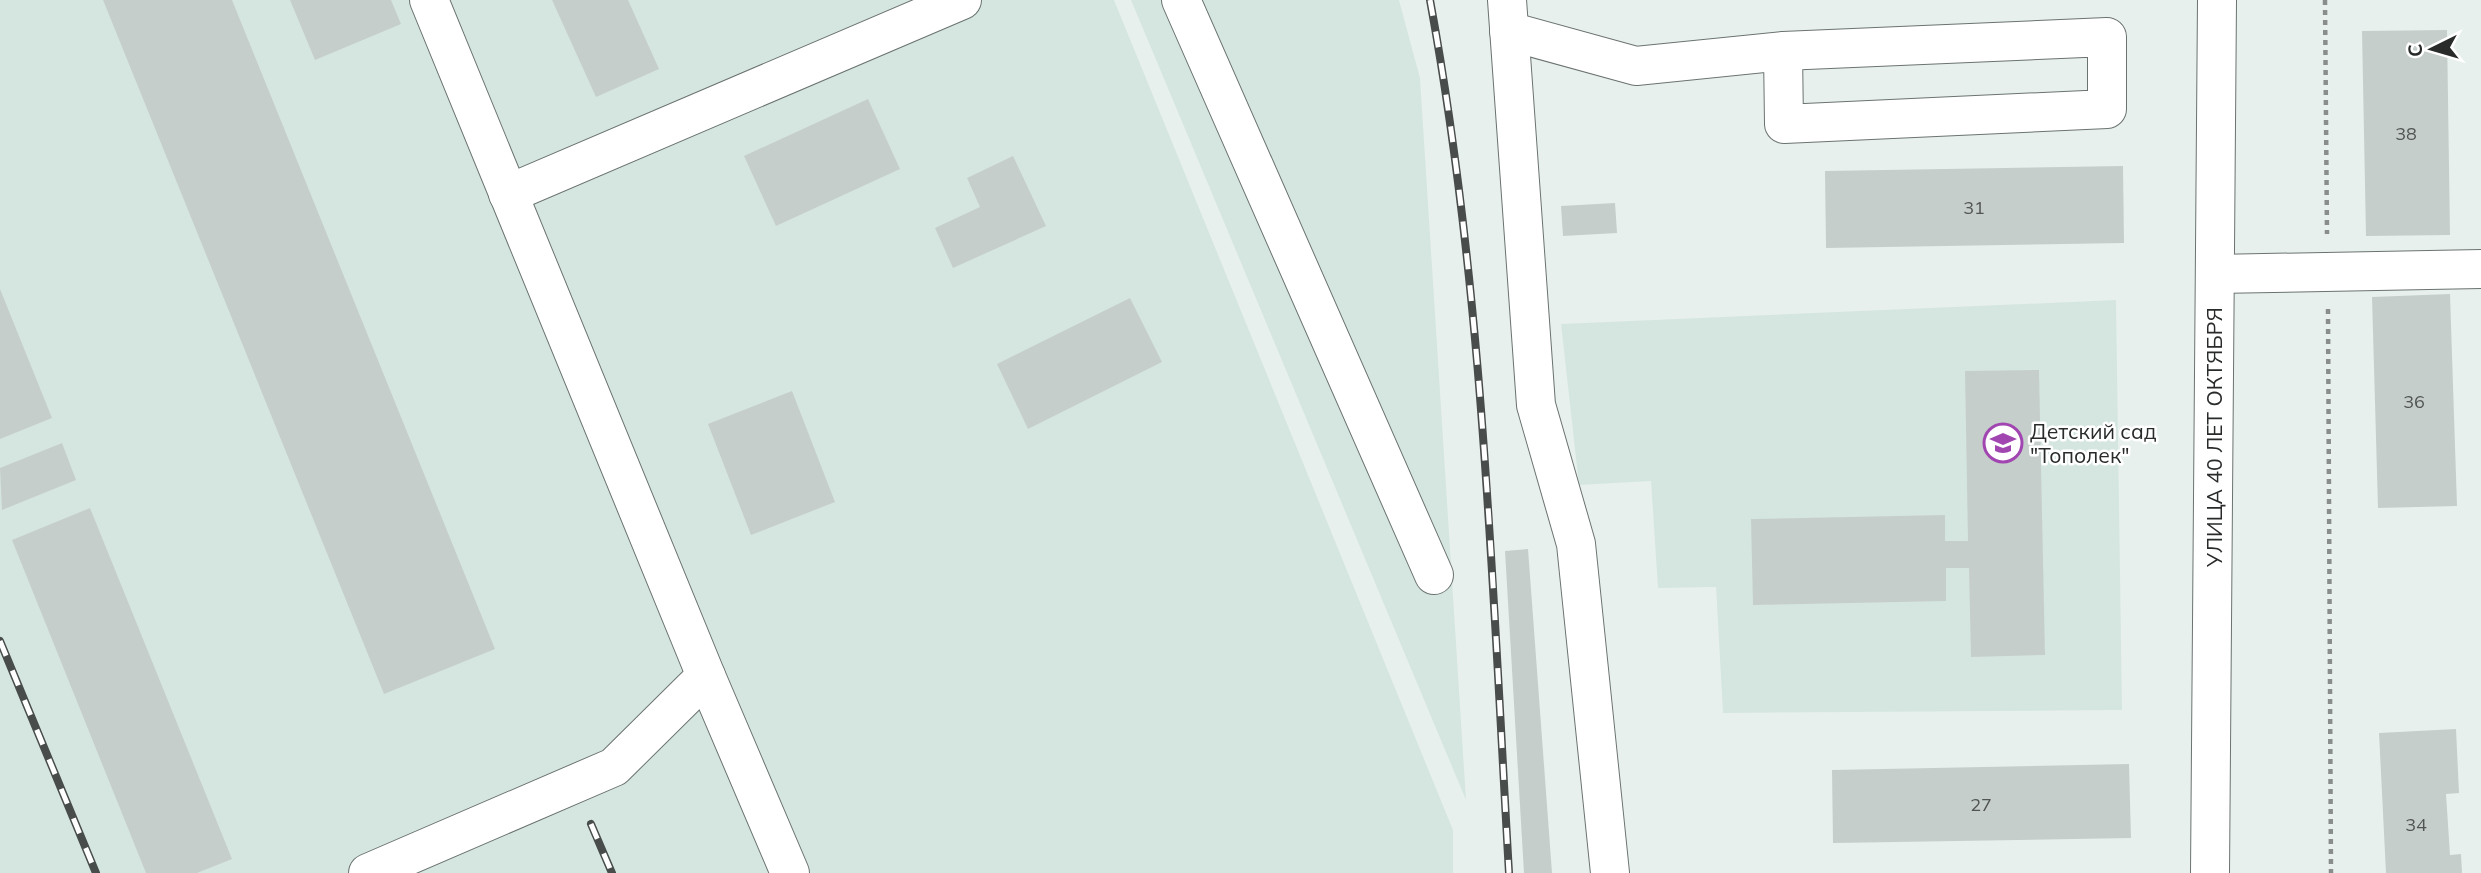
<svg xmlns="http://www.w3.org/2000/svg" width="2481" height="873" font-family="Mulish,sans-serif">
<style>
.built{fill:#d5e6e1}
.building{fill:#c6cecc}
.lines{fill:none;stroke-linecap:round;stroke-linejoin:round}
.minor-casing{stroke:#6b7371;stroke-width:40}
.major-casing{stroke:#6b7371;stroke-width:40}
.path{stroke:#898e8d;stroke-width:4.5;stroke-dasharray:5 5;stroke-linecap:butt}
.minor{stroke:#fff;stroke-width:38}
.major{stroke:#fff;stroke-width:38}
.rail-casing{stroke:#484c4b;stroke-width:8}
.rail{stroke:#fff;stroke-width:5;stroke-dasharray:16;stroke-linecap:butt}
.labels{text-anchor:middle;dominant-baseline:central;stroke-width:5;stroke-linejoin:round;paint-order:stroke}
.number-label{font-size:18px;fill:#505452}
.poi-label{font-size:21px;fill:#282b2a;stroke:#fff;text-anchor:start}
.street-label{font-size:21px;fill:#282b2a;stroke:#fff}
</style>
<rect width="100%" height="100%" fill="#e8f0ee"/>
<g class="built">
<path d="M0 0H1114L1453 830V873H0Z"/>
<path d="M1131 0H1399L1420 78 1466 800Z"/>
<path d="M2116 300 2122 710 1723 713 1716 587 1658 588 1651 481 1579 485 1561 324Z"/>
</g>
<g class="building">
<path d="M103 0H232L495 649 384 694Z"/>
<path d="M290 0H391L401 24 315 60Z"/>
<path d="M552 0H628L659 69 596 97Z"/>
<path d="M2447 30 2450 235 2366 236 2362 31Z"/>
<path d="M868 99 900 169 776 226 744 156Z"/>
<path d="M1013 156 1046 226 953 268 935 228 980 207 967 178Z"/>
<path d="M2123 166 2124 243 1826 248 1825 171Z"/>
<path d="M1615 203 1617 233 1563 236 1561 206Z"/>
<path d="M0 289 52 418 0 439Z"/>
<path d="M2450 294 2457 506 2378 508 2372 297Z"/>
<path d="M1130 298 1162 362 1028 429 997 364Z"/>
<path d="M2039 370 2045 655 1971 657 1969 568H1946V601L1753 605 1751 519 1945 515V541H1968L1965 371Z"/>
<path d="M792 391 835 502 751 535 708 424Z"/>
<path d="M62 443 76 480 2 510 0 468Z"/>
<path d="M90 508 232 859 197 873H146L12 540Z"/>
<path d="M1528 549 1552 873H1524L1505 551Z"/>
<path d="M2456 729 2459 793 2446 794 2450 855 2461 854 2462 873H2386L2379 733Z"/>
<path d="M2129 764 2131 838 1833 843 1832 770Z"/>
</g>
<g class="lines">
<defs>
<g id="minor">
<path d="M429 0 706 676 790 873"/>
<path d="M1181 0 1434 575"/>
<path d="M1507 0 1536 405 1576 544 1610 873"/>
<path d="M1509 31 1636 66 1783 51 2107 37V109L1784 124 1783 51"/>
<path d="M508 194 962 0"/>
<path d="M2215 274 2481 269"/>
<path d="M368 873 614 767 706 676"/>
</g>
<path id="major" d="M2210 873 2217 0"/>
</defs>
<use href="#minor" class="minor-casing"/>
<use href="#major" class="major-casing"/>
<g class="path">
<path d="M2325 0 2327 234"/>
<path d="M2328 309 2331 873"/>
</g>
<use href="#minor" class="minor"/>
<use href="#major" class="major"/>
<defs>
<g id="rail">
<path d="M1430 0C1483 288 1492 581 1509 873"/>
<path d="M0 641 96 873"/>
<path d="M591 824 612 873"/>
</g>
</defs>
<use href="#rail" class="rail-casing"/>
<use href="#rail" class="rail"/>
</g>
<defs>
<symbol id="school-ring" viewBox="-11 -11 22 22"><circle r="9.5" fill="#fff" stroke="#a146b1" stroke-width="1.5"/><path d="M0-5L7-2L0 1L-7-2ZM-4 1L0 2.5L4 1V4Q0 6-4 4Z" fill="#a146b1"/></symbol>
</defs>
<g fill-rule="evenodd">
<use href="#school-ring" x="1981" y="421" width="44" height="44"/>
</g>
<g class="labels">
<g class="number-label">
<text x="2406" y="133">38</text>
<text x="1974" y="207">31</text>
<text x="2414" y="401">36</text>
<text x="1981" y="804">27</text>
<text x="2416" y="824">34</text>
</g>
<g class="poi-label">
<text x="2030" y="431">Детский сад<tspan x="2030" dy="24">"Тополек"</tspan></text>
</g>
<g class="street-label">
<text transform="translate(2214 437) rotate(-90)">УЛИЦА 40 ЛЕТ ОКТЯБРЯ</text>
</g>
</g>
<g transform="translate(2432 49) rotate(265)" stroke="#ffffff" stroke-width="5" paint-order="stroke">
<path d="M0-5L12 26L0 18L-12 26Z" fill="#282b2a"/>
<text y="-10" font-size="19" font-weight="bold" text-anchor="middle" fill="#282b2a">С</text>
</g>
</svg>
